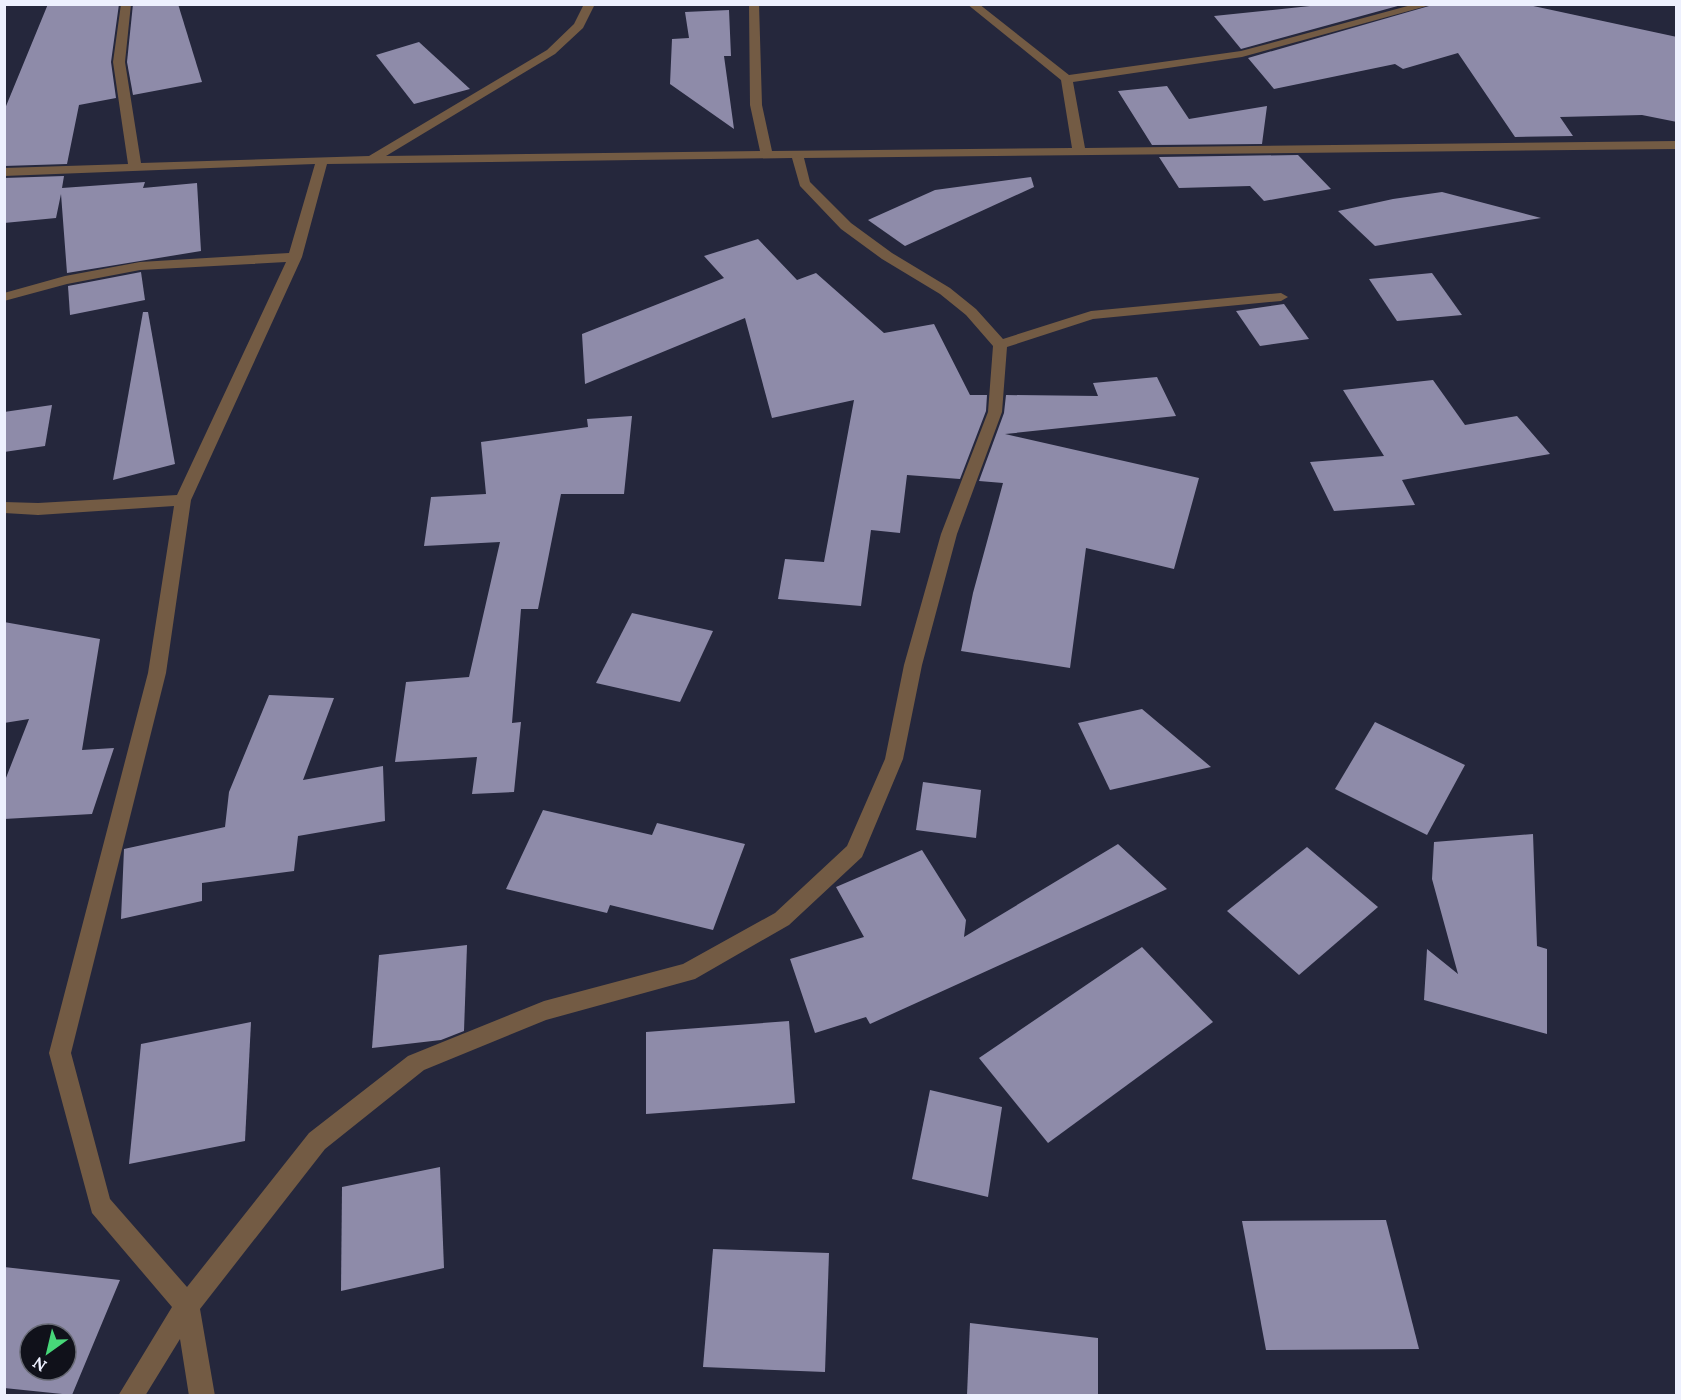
<svg xmlns="http://www.w3.org/2000/svg" width="1681" height="1400" font-family="Lora,serif">
<style>
.building{fill:#8e8ba9;fill-rule:evenodd}
.lines{fill:none;stroke-linecap:round;stroke-linejoin:round}
.minor{fill:#735b44;fill-rule:evenodd}
</style>
<rect width="100%" height="100%" fill="#25273c"/>
<g class="building">
<path d="M48 4H119L111 62 116 98 79 105 67 164 4 166V111Z"/>
<path d="M133 4H178L202 82 133 95 127 62Z"/>
<path d="M1329 4H1405L1241 49 1214 16Z"/>
<path d="M1436 4H1524L1677 37V122L1642 115 1560 117 1573 136 1515 137 1458 53 1403 69 1395 64 1274 89 1248 58Z"/>
<path d="M729 10 731 56H724L734 129 670 84 672 39 689 38 685 12Z"/>
<path d="M419 42 470 89 414 104 376 55Z"/>
<path d="M1167 86 1189 119 1267 106 1262 144 1152 145 1118 91Z"/>
<path d="M1298 155 1331 189 1264 201 1250 186 1179 188 1159 157Z"/>
<path d="M64 176 62 188 145 182 143 188 197 183 201 251 67 273 61 194 56 218 4 223V178Z"/>
<path d="M1031 177 1034 187 905 246 868 220 935 190Z"/>
<path d="M1442 192 1541 218 1375 246 1338 211 1393 199Z"/>
<path d="M758 239 797 280 816 273 884 333 934 324 970 395H987L986 411 960 479 907 475 900 533 871 530 861 606 778 599 785 559 824 562 854 400 772 418 745 318 585 384 582 334 724 278 704 256Z"/>
<path d="M141 272 145 300 70 315 68 286Z"/>
<path d="M1432 273 1462 315 1397 321 1369 279Z"/>
<path d="M1284 304 1309 339 1260 346 1236 311Z"/>
<path d="M143 312H148L175 464 113 480Z"/>
<path d="M1157 377 1176 416 1005 434 1199 478 1174 569 1086 548 1070 668 961 651 973 593 1003 483 979 481 1004 413 1006 395 1098 396 1093 383Z"/>
<path d="M1433 380 1465 425 1517 416 1550 454 1402 480 1415 505 1334 511 1310 462 1384 456 1343 390Z"/>
<path d="M52 405 45 446 4 452V412Z"/>
<path d="M632 416 624 494H561L538 609H521L512 723 521 722 514 792 472 794 477 757 395 762 406 682 469 677 500 542 424 546 431 497 486 494 481 442 588 427 587 419Z"/>
<path d="M632 613 713 631 680 702 596 683Z"/>
<path d="M4 622 100 639 82 750 114 748 92 814 4 819V783L29 719 4 723Z"/>
<path d="M269 695 334 698 303 780 383 766 385 821 298 836 294 871 202 883V901L121 919 124 849 225 827 229 792Z"/>
<path d="M1142 709 1211 767 1110 790 1078 723Z"/>
<path d="M1375 722 1465 765 1427 835 1335 789Z"/>
<path d="M923 782 981 790 976 838 916 830Z"/>
<path d="M543 810 652 835 657 823 745 844 713 930 610 905 607 913 506 889Z"/>
<path d="M1533 834 1537 946 1547 949V1034L1424 1000 1427 949 1458 974 1432 879 1434 842Z"/>
<path d="M1118 844 1167 889 870 1024 866 1017 815 1033 790 959 864 937 836 887 922 850 966 920 964 937Z"/>
<path d="M1307 847 1378 907 1299 975 1227 911Z"/>
<path d="M467 945 464 1031 441 1040 372 1048 379 955Z"/>
<path d="M1142 947 1213 1022 1048 1143 979 1058Z"/>
<path d="M789 1021 795 1103 646 1114V1032Z"/>
<path d="M251 1022 245 1141 129 1164 141 1044Z"/>
<path d="M930 1090 1002 1107 988 1197 912 1179Z"/>
<path d="M440 1167 444 1268 341 1291 342 1187Z"/>
<path d="M1386 1220 1419 1349 1266 1350 1242 1221Z"/>
<path d="M713 1249 829 1253 825 1372 703 1367Z"/>
<path d="M4 1267 120 1280 72 1395 4 1388ZM30 1334H66V1370H30Z"/>
<path d="M970 1323 1098 1338V1395H967Z"/>
</g>
<g class="lines">
<path class="minor" d="M121 4H131L125 62 141 163 369 156 547 50 574 24 584 4H595L583 28 555 54 386 156 760 151 750 105 749 4H759L762 105 772 151 1072 148 1061 80 967 4H979L1069 75 1241 51 1415 4H1434L1242 57 1073 82 1085 148 1676 141V149L804 158 810 182 851 223 892 253 950 288 976 309 1003 339 1091 311 1281 293 1288 297 1281 301 1093 319 1007 347 1002 412 957 534 922 665 903 759 862 857 789 925 695 979 546 1020 424 1070 325 1149 200 1309 215 1396H189L180 1339 145 1396H118L172 1307 92 1213 49 1053 148 673 174 506 38 515 4 513V502L38 503 177 495 286 262 140 270 67 284 4 301V293L65 276 140 262 289 253 315 164 4 176V168L128 164 113 62ZM792 158 800 186 841 229 882 259 940 294 966 315 993 346 988 412 941 534 904 665 885 759 847 846 775 913 683 964 544 1001 408 1056 309 1133 187 1287 110 1199 71 1053 166 673 191 500 302 257 327 164Z"/>
</g>
<rect width="1681" height="1400" fill="none" stroke="#edf0fe" stroke-width="12"/>
<g transform="translate(48 1352) rotate(214)"><circle r="28" fill="#10111a" stroke="#686a75" stroke-width="1.5"/>
<path d="M0-4.5L10 22L0 15L-10 22Z" fill="#47d779"/>
<text y="-9" font-size="16" font-weight="bold" text-anchor="middle" fill="#edf0fe">N</text>
</g>
</svg>
